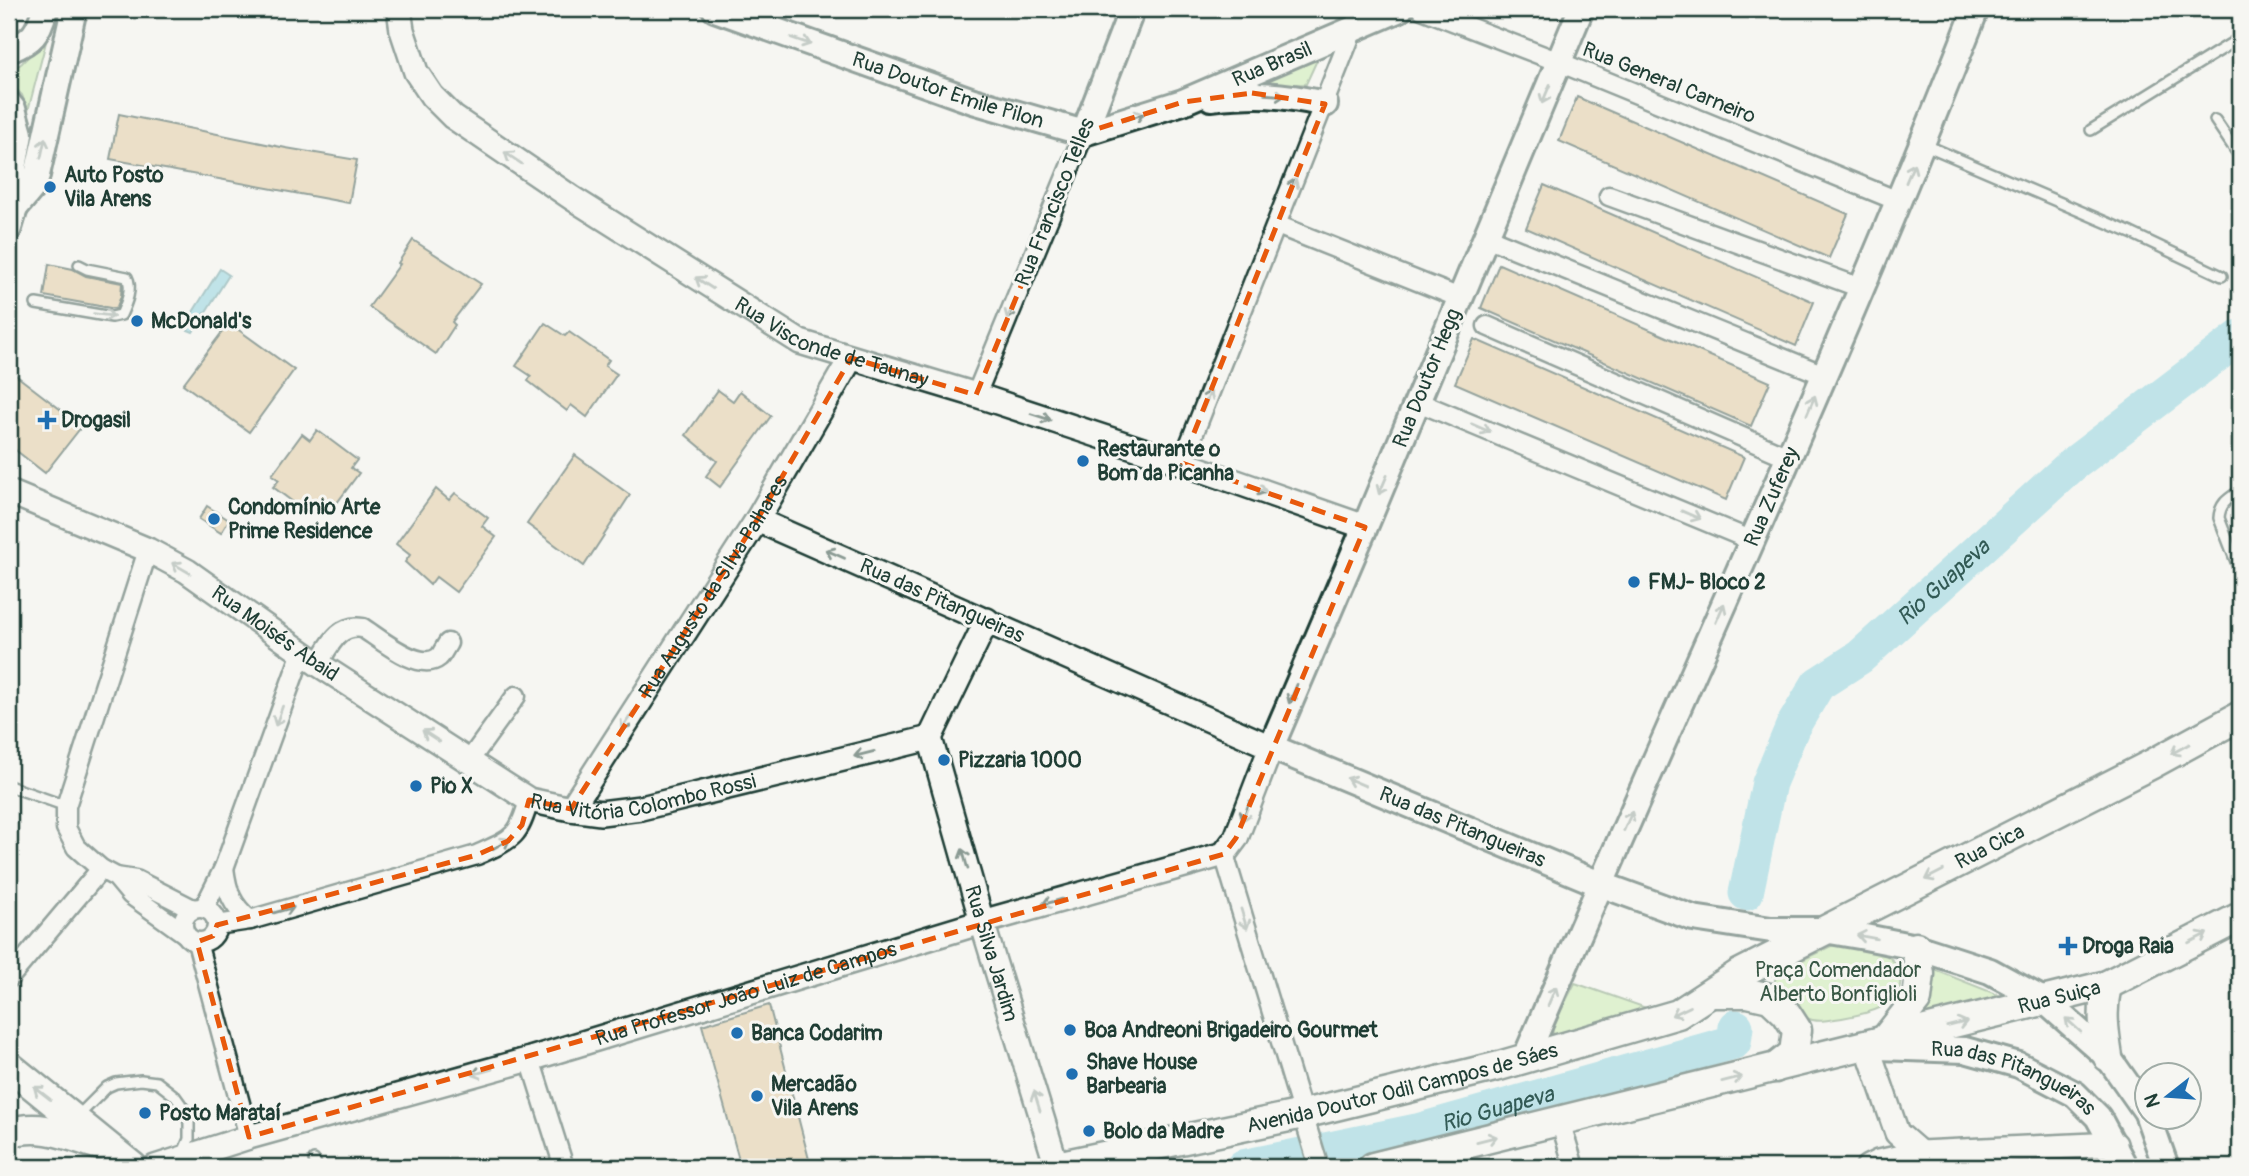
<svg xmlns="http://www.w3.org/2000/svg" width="2249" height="1176" font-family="Pangolin,sans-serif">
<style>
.green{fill:#c3eba7;stroke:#71946e;stroke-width:2}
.water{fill:#7ecddb;stroke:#589398;stroke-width:2}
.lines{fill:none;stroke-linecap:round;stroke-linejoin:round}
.river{stroke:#7ecddb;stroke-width:35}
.building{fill:#dec494;stroke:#1f3d34;stroke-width:2}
.service-casing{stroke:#1f3d34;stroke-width:14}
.minor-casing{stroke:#1f3d34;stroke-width:23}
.tertiary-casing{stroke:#1f3d34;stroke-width:28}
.secondary-casing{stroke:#1f3d34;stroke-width:30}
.primary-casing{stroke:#1f3d34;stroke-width:33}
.service{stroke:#f6f6f2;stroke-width:9}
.minor{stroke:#f6f6f2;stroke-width:18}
.tertiary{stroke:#f6f6f2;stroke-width:23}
.secondary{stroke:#f6f6f2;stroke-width:24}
.primary{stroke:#f6f6f2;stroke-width:28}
.oneway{stroke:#8a9a93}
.marked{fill:none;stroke:#e8590c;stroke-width:5;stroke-dasharray:14 9;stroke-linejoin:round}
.poi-dot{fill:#1f6fb2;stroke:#f6f6f2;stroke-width:2.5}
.labels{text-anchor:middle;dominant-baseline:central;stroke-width:6;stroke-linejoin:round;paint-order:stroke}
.street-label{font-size:21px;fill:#1f3d34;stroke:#f6f6f2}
.poi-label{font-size:21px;font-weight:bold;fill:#1f3d34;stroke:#f6f6f2;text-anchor:start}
.park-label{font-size:21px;fill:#385745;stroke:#f6f6f2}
.water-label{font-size:23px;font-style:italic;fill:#325a55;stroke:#f6f6f2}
</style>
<rect width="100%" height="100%" fill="#f6f6f2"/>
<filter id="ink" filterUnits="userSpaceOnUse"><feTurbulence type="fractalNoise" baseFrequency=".0143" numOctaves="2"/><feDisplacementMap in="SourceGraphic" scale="14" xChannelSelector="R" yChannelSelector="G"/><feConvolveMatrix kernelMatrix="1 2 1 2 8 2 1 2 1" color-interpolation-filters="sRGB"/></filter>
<g filter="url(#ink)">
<g class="green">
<path d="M47 38 28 111 22 95 9 82V71L21 64Z"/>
<path d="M1323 47 1306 84 1240 85Z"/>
<path d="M1833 945C1851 947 1874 946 1890 958 1896 963 1899 968 1900 976 1905 1007 1865 1014 1842 1018 1830 1020 1817 1023 1806 1018 1792 1011 1783 1001 1774 990L1775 979 1788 967Z"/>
<path d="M1935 970 2001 996 1914 1021 1929 997Z"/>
<path d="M1575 983 1655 1011 1557 1037 1553 1034 1552 1028Z"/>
</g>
<path class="water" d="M220 269 229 275 193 332 183 328Z"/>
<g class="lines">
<g class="river">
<path id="s1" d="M1746 893 1769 783 1793 726 1818 684 1860 657 2072 465 2240 337"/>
<path id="s2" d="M1243 1167 1417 1131 1734 1042 1736 1027"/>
</g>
</g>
<g class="building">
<path d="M1577 97 1848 214 1829 258 1559 141Z"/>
<path d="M119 114 286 148 357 160 349 203 110 159Z"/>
<path d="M1544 185 1814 302 1796 346 1526 228Z"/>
<path d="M413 240 481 284 452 322 455 325 436 354 369 307 400 264 398 263Z"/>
<path d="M49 264 73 269 86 276 122 283 121 296 116 309 44 296Z"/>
<path d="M1499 264 1770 382 1751 426 1481 308Z"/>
<path d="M229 323 294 370 249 432 183 384Z"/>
<path d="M545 323 565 336 569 332 609 360 605 366 617 374 587 417 571 405 567 411 528 381 531 376 516 366Z"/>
<path d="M1474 339 1744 457 1726 500 1455 383Z"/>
<path d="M9 370 82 426 45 473 9 445Z"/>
<path d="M718 390 733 401 740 391 771 416 720 487 706 476 717 461 686 435Z"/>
<path d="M317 430 357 460 351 468 359 473 328 515 316 505 309 514 273 487 279 480 272 475 302 434 310 440Z"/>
<path d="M575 455 630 495 584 566 527 524Z"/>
<path d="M436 489 449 500 455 493 488 518 482 526 496 537 456 592 436 577 430 585 405 562 410 555 396 544Z"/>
<path d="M207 506 229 520 221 533 199 519Z"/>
<path d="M769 1005 811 1167H741L702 1025Z"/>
</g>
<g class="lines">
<defs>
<g id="service">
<path d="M2215 120 2240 157"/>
<path d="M2091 130 2240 38"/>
<path d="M1923 144 2131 233 2222 276"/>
<path d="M36 304 112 317 121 315C126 304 133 288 127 277L87 269 79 265"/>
<path d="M2240 491C2228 499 2220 503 2219 518L2240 572"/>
<path d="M9 786 66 806"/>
<path d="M76 1118 107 1087 116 1083 141 1080 157 1082 175 1096 185 1110 189 1123V1139L182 1155"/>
<path d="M314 1160 317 1167"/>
</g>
<g id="minor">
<path d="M1422 9 1559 62 1898 201"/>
<path d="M1609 196 1861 288"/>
<path d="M1277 225 1460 298"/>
<path d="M1486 237 1824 375"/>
<path d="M1487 326 1788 457"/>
<path d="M976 395 1084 133"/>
<path d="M1418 402 1753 541"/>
<path d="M1182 463 1361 9"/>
<path d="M148 550 66 806V828L76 847 101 869 116 877 131 895 184 933"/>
<path d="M318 664C330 645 338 624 363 628 380 639 420 673 439 657 442 654 445 647 448 643"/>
<path d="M469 761 516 696"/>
<path d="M1224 854 1319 1167"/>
<path d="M224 868C227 891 231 905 250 920"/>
<path d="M116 877 136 880 193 909"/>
<circle cx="200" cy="925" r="17"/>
<path d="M204 908 224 868 302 652"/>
<path d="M217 925 250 920 477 855C512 839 519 838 529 800"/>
<path d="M197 942 249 1137"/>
<path d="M9 978 101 869"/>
<path d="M530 1059 564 1167"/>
<path d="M1560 1121 1574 1167"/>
</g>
<g id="tertiary">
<path id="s3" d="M399 9 402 30 416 72 432 96 453 117 572 198 800 342 976 395 1182 463 1365 527"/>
<path id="s4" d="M9 492 148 550 187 571 318 664 529 800 571 809 601 813 641 808 930 738"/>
<path id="s5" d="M930 738 982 922 1057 1167"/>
<path d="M930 738 987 620"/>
<path id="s6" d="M571 809 757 520 851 358"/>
<path d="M1867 1046 1897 1133 1920 1153"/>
<path id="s7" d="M155 1167 249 1137 530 1059 982 922 1224 854 1236 838 1271 747 757 520"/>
<path d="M1868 1167 1878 1162 1920 1153 2115 1144"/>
</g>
<g id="secondary">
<path id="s8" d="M715 9 973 101 1084 133 1183 102 1400 9"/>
<path id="s9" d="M1581 9 1365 527 1271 747 1600 884 1693 918 1771 930H1824L1865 937 1916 947 1990 971 2045 1001 2108 1057 2148 1114"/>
<path d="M9 50C33 41 38 34 45 9"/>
<path d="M1211 98C1257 93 1280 94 1325 104"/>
<path d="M9 104 13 109 20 134 14 168 15 208 9 228"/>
<path d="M1084 133 1132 9"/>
<path d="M15 208 35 184 74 9"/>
<path id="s10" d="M1878 1047 1965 1050 2019 1065 2075 1094 2098 1117 2125 1167"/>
<path id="s11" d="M1525 1059C1675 708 1837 363 1976 9"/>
<path d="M2148 1116 2166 1167"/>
</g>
<g id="primary">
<path d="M2107 985C2101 1010 2104 1031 2108 1057"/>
<path d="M1712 993H1748L1770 998 1786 1013 1797 1030 1794 1053 1775 1068"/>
<path d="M1883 1042 1917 999 1920 974 1916 947"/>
<path d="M9 1066 133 1167"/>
<path d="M9 1133C39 1122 70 1136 99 1145"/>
<path id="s12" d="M1052 1167 1303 1114 1499 1066 1678 1014 1739 974 2152 764 2240 716"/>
<path id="s13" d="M1373 1167 2107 985 2240 917"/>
</g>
</defs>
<use href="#service" class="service-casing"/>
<use href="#minor" class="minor-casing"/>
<use href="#tertiary" class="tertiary-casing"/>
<use href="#secondary" class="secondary-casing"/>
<use href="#primary" class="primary-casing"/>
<use href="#service" class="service"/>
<use href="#minor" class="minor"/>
<use href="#tertiary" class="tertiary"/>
<use href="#secondary" class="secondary"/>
<use href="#primary" class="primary"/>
</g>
<defs><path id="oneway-shaft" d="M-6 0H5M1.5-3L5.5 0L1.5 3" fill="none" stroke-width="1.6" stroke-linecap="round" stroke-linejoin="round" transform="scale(1.75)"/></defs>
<g class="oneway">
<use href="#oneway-shaft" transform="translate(801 41) rotate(19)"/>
<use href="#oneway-shaft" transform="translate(1546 94) rotate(113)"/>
<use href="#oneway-shaft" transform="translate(1275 95) rotate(4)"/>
<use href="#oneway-shaft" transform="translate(1134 117) rotate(-18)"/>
<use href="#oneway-shaft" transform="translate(43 148) rotate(-78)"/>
<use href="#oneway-shaft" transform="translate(513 158) rotate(-146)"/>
<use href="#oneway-shaft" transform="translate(1910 173) rotate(-67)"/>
<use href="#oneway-shaft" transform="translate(1292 188) rotate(-68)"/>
<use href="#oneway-shaft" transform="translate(704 283) rotate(-147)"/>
<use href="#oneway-shaft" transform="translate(1011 310) rotate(112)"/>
<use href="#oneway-shaft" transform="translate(104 315) rotate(7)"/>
<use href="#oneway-shaft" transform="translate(1207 400) rotate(-68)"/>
<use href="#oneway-shaft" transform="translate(1811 405) rotate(-67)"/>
<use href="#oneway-shaft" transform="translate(1041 417) rotate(18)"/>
<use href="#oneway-shaft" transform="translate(1481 428) rotate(23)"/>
<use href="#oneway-shaft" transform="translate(1383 485) rotate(113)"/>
<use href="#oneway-shaft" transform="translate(1257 489) rotate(19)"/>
<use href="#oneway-shaft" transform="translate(1691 515) rotate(23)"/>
<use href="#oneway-shaft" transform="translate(835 554) rotate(-156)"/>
<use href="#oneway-shaft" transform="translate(181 568) rotate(-150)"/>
<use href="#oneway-shaft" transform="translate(1720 613) rotate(-66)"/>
<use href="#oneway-shaft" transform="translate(1293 694) rotate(113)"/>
<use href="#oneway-shaft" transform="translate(279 716) rotate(110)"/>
<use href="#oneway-shaft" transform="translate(627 721) rotate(123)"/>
<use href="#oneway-shaft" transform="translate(431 736) rotate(-147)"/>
<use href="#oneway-shaft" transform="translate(2180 749) rotate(151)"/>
<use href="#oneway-shaft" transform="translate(864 754) rotate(166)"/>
<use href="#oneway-shaft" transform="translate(1356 782) rotate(-157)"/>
<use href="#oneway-shaft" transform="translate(1246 811) rotate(111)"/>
<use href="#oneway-shaft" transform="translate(1628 821) rotate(-66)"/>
<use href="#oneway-shaft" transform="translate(501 844) rotate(-30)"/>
<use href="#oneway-shaft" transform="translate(965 859) rotate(-106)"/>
<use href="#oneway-shaft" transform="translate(1934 875) rotate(153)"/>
<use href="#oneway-shaft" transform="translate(1052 902) rotate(164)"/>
<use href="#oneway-shaft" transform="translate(284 910) rotate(-16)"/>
<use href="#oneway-shaft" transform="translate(1244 919) rotate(73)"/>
<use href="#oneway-shaft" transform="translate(1867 937) rotate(-170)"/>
<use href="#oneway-shaft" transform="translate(2198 938) rotate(-27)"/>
<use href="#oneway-shaft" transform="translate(1552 996) rotate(-67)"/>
<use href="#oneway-shaft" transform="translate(1681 1011) rotate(154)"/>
<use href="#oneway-shaft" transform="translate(1957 1024) rotate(-14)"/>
<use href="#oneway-shaft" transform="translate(2073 1025) rotate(-138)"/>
<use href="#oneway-shaft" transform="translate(482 1072) rotate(164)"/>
<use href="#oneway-shaft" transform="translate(1732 1079) rotate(-14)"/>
<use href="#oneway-shaft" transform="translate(42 1093) rotate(-142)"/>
<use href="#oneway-shaft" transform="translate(1037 1101) rotate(-107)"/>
<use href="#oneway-shaft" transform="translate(1487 1139) rotate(-14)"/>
</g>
</g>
<path d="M0 0H2249V1176H0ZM1252 93 1325 104 1182 463 1365 527 1236 838 1224 854 249 1137 197 942 213 936 217 925 477 855 508 841 522 825 529 800 571 809 757 520 851 358 976 395 1084 133 1183 102Z" fill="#f6f6f2" fill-opacity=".55" fill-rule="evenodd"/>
<path class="marked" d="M1252 93 1325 104 1182 463 1365 527 1236 838 1224 854 249 1137 197 942 213 936 217 925 477 855 508 841 522 825 529 800 571 809 757 520 851 358 976 395 1084 133 1183 102Z"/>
<g class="poi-dot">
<circle cx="50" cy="187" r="7"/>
<circle cx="137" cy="321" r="7"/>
<path d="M43.5 409.5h7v7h7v7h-7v7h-7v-7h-7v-7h7z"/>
<circle cx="1083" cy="461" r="7"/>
<circle cx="214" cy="519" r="7"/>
<circle cx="1634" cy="582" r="7"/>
<circle cx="944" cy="760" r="7"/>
<circle cx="416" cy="786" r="7"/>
<path d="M2064.5 935.5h7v7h7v7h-7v7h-7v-7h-7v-7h7z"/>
<circle cx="1070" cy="1030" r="7"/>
<circle cx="737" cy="1033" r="7"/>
<circle cx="1072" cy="1074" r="7"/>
<circle cx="757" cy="1096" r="7"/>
<circle cx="145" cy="1113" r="7"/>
<circle cx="1089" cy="1131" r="7"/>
</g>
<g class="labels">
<g class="street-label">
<text stroke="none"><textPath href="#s8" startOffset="590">Rua Brasil</textPath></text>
<text transform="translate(1669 83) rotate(22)">Rua General Carneiro</text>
<text stroke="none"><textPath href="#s8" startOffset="247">Rua Doutor Emile Pilon</textPath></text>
<text transform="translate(1055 202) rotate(-68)">Rua Francisco Telles</text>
<text stroke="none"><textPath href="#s3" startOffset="567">Rua Visconde de Taunay</textPath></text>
<text transform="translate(1427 378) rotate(-68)">Rua Doutor Hegg</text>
<text stroke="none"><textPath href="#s11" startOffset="614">Rua Zuferey</textPath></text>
<text stroke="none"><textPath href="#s6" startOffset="264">Rua Augusto da SIlva Palhares</textPath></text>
<text transform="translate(942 601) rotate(24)">Rua das Pitangueiras</text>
<text stroke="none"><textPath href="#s4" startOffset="303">Rua Moisés Abaid</textPath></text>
<text stroke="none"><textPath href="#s4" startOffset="723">Rua Vitória Colombo Rossi</textPath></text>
<text stroke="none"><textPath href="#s9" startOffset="1008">Rua das Pitangueiras</textPath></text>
<text stroke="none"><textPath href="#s12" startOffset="999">Rua Cica</textPath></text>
<text stroke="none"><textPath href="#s5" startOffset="224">Rua Silva Jardim</textPath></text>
<text stroke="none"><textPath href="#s7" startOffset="616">Rua Professor João Luiz de Campos</textPath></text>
<text stroke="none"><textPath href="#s13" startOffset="707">Rua Suiça</textPath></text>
<text stroke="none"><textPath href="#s10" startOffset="142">Rua das Pitangueiras</textPath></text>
<text stroke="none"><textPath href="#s12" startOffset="359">Avenida Doutor Odil Campos de Sáes</textPath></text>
</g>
<g class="poi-label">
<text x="64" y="175">Auto Posto<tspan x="64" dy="24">Vila Arens</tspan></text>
<text x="151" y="321">McDonald's</text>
<text x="61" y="420">Drogasil</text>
<text x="1097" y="449">Restaurante o<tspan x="1097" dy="24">Bom da Picanha</tspan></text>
<text x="228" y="507">Condomínio Arte<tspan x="228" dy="24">Prime Residence</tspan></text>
<text x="1648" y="582">FMJ- Bloco 2</text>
<text x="958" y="760">Pizzaria 1000</text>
<text x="430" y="786">Pio X</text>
<text x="2082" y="946">Droga Raia</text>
<text x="1084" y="1030">Boa Andreoni Brigadeiro Gourmet</text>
<text x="751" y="1033">Banca Codarim</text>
<text x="1086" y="1062">Shave House<tspan x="1086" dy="24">Barbearia</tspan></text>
<text x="771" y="1084">Mercadão<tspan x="771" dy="24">Vila Arens</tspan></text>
<text x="159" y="1113">Posto Marataí</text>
<text x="1103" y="1131">Bolo da Madre</text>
</g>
<g class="park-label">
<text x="1838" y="970">Praça Comendador<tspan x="1838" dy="24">Alberto Bonfiglioli</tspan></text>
</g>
<g class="water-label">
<text stroke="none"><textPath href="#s1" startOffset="385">Rio Guapeva</textPath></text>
<text stroke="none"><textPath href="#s2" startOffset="261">Rio Guapeva</textPath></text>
</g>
</g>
<rect width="2249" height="1176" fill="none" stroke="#f6f6f2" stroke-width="35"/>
<rect x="18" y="18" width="2214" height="1141" fill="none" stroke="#1f3d34" stroke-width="2.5" filter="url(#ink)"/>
<g transform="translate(2168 1096) rotate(253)"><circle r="33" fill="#f6f6f2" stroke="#a0aca6" stroke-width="2"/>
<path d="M0-5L12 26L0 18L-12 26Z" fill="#1f6fb2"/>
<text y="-10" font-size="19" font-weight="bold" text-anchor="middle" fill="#1f3d34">N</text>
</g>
</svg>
